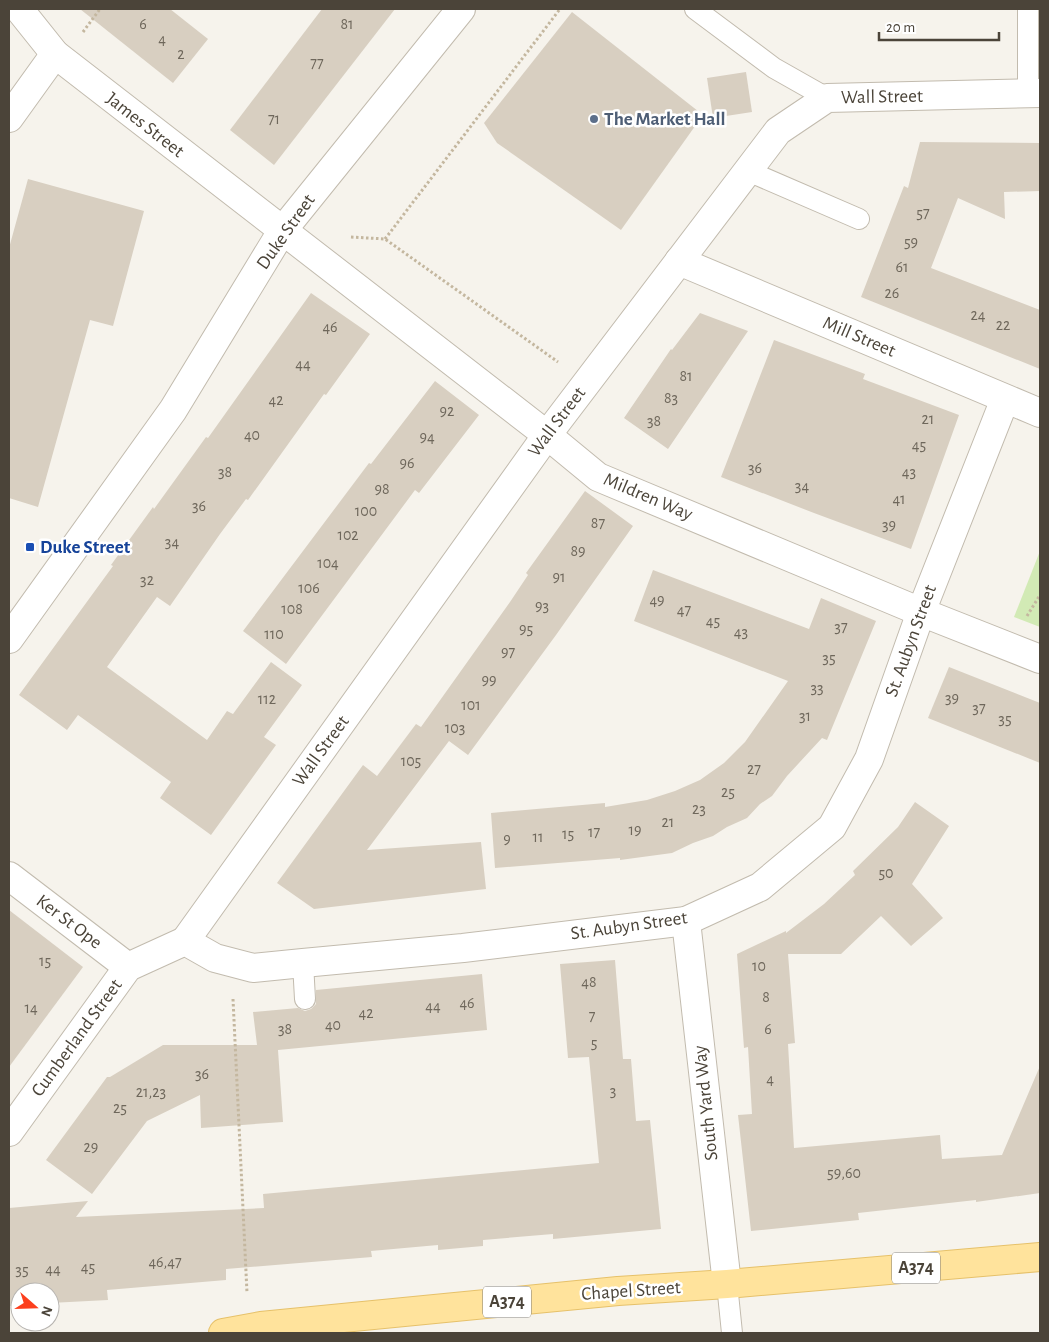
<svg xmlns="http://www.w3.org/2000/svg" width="1049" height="1342" font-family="'Alegreya Sans',sans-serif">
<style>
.green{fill:#d2eab5}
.building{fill:#d8cfc1}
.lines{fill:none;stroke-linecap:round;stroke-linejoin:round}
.lane-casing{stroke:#c2bbae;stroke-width:22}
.street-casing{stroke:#c2bbae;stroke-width:30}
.primary-casing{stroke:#e6c16a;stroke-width:30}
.path{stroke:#c4b79f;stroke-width:3;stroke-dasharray:2.5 2.5;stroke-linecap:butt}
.lane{stroke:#fff;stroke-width:20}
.street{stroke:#fff;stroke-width:28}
.primary{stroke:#ffe39c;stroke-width:28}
.service-dot{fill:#5c6f8a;stroke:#fff;stroke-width:2}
.transit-dot{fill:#1a4fb4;stroke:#fff;stroke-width:2}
.labels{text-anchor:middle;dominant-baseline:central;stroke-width:5;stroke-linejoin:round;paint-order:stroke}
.number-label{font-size:16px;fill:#6e675b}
.shield{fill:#fff;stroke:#817c74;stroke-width:1}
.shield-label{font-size:18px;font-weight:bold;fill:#4b4439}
.street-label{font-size:19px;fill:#4b4439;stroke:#fff}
.service-label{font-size:19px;font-weight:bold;fill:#4e5e75;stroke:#fff;text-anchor:start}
.transit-label{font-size:19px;font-weight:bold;fill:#164399;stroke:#fff;text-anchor:start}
</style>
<rect width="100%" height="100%" fill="#f6f3ec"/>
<path class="green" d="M1040 551V627L1014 617Z"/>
<g class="building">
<path d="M80 9H170L208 39 173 83Z"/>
<path d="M322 9H395L274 165 230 130Z"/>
<path d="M572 12 703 115 621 230 497 143 484 123Z"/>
<path d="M746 72 752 112 713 118 707 78Z"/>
<path d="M920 142 1040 143V191L1004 192 1005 219 958 198 931 268 1040 310V369L861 297 904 186 908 188Z"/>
<path d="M28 179 144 211 113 326 90 320 38 507 9 498V248Z"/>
<path d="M311 293 370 334 326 395 324 394 248 500 246 499 220 534 170 606 157 597 107 667 207 740 227 711 233 714 271 662 302 685 264 737 276 745 211 835 160 798 171 782 78 715 67 730 19 695 113 566 111 565 153 507 154 509 206 437 208 438Z"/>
<path d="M700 313 748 331 668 449 624 418 671 349 672 350Z"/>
<path d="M774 340 865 374 863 379 959 415 911 549 814 513 721 477Z"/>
<path d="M435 381 479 415 419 493 415 490 286 664 243 631 369 463 371 464Z"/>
<path d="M585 491 633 526 556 635 468 755 449 741 367 850 481 842 486 889 314 909 277 883 363 765 377 776 416 724 421 727 510 602 528 575 526 573Z"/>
<path d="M653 570 809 629 821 598 876 621 827 740 822 738 787 776 772 796 760 804 747 818 727 827 713 836 693 843 672 853 620 860V858L495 868 491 813 605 803V807L647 800 675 791 700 780 724 763 745 742 788 681 634 621Z"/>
<path d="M949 667 1040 703V763L928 718Z"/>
<path d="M915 802 949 826 912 884 943 918 911 946 881 916 841 954H788L795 1043 788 1044 794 1148 940 1135 942 1159 1002 1155 1040 1066V1193L976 1202V1200L858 1213 859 1220 751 1231 738 1115 752 1114 748 1047 744 1048 737 954 786 931V933L824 904 855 875 853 871 898 827Z"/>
<path d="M9 910 83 967 9 1067Z"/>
<path d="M615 960 623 1059H631L636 1121 650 1120 661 1229 553 1239V1234L483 1240V1246L438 1250V1245L371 1251 372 1257 226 1269V1280L107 1290 108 1300 50 1303V1292H20V1306H9V1208L88 1201 76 1217 264 1208 263 1194 599 1163 589 1057 568 1058 560 964Z"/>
<path d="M482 974 487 1030 278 1050 283 1122 201 1128 200 1095 147 1121 92 1194 46 1160 107 1077H110L163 1045H257L253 1012 298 1008 305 1011 311 1009 316 1004V990Z"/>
</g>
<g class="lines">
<defs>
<g id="lane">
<path d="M695 9 774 68 827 98"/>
<path d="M1028 94V9"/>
<path d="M748 171 859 219"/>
<path d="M303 963 305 999"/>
<path d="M727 1284 732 1333"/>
</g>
<g id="street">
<path d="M19 9 55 54 547 435 598 477 921 612 1040 659"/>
<path d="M9 118 55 54"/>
<path d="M679 261 1040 413"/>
<path d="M9 639 173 410 282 231 461 9"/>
<path d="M9 876 128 967"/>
<path d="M686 921 727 1284"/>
<path d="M185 941 547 435 778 131 827 98 1040 93"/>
<path d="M9 1132 128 967 185 941 215 958 253 968 303 963 463 948 686 921 760 887 832 827 869 759 921 612 1005 399"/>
</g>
<path id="primary" d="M223 1333 261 1326 618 1291 727 1284 1040 1257"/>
</defs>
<use href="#lane" class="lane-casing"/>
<use href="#street" class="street-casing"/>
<use href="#primary" class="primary-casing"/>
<g class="path">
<path d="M83 32 100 9"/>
<path d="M351 237 385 239 558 362"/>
<path d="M385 239 560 9"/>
<path d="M1027 616 1040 595"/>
<path d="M233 999 247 1293"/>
</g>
<use href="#lane" class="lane"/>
<use href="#street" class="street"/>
<use href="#primary" class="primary"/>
</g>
<circle class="service-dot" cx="594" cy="119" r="5"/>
<rect class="transit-dot" x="25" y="542" width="10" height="10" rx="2.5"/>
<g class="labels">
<g class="number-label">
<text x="143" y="24">6</text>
<text x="347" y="24">81</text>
<text x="162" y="39">4</text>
<text x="181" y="54">2</text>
<text x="317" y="63">77</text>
<text x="274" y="119">71</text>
<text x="923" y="213">57</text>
<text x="911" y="242">59</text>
<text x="902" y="267">61</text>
<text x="892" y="293">26</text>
<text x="978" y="315">24</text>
<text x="1003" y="325">22</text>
<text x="330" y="327">46</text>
<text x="303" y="364">44</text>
<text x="686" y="376">81</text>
<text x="671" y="398">83</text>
<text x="276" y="400">42</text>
<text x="447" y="411">92</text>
<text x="928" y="419">21</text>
<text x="654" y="421">38</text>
<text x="252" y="435">40</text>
<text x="427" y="437">94</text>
<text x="919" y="445">45</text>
<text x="407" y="463">96</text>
<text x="755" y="468">36</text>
<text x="225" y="472">38</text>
<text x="909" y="472">43</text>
<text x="802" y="486">34</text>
<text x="382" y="489">98</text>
<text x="899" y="499">41</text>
<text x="199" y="506">36</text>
<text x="366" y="511">100</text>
<text x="598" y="523">87</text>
<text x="889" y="525">39</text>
<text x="348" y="535">102</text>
<text x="172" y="542">34</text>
<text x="578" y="551">89</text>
<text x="328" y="563">104</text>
<text x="559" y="577">91</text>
<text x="147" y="580">32</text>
<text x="309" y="588">106</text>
<text x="657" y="600">49</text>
<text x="542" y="606">93</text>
<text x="292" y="609">108</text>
<text x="684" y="610">47</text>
<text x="713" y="621">45</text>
<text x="841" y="627">37</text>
<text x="526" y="629">95</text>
<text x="741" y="632">43</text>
<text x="274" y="634">110</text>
<text x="508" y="652">97</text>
<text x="829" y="658">35</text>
<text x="489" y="680">99</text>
<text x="817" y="688">33</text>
<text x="952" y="698">39</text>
<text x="267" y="699">112</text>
<text x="471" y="705">101</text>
<text x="979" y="708">37</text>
<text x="805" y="716">31</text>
<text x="1005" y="719">35</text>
<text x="455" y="728">103</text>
<text x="411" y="761">105</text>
<text x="754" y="769">27</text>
<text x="728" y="792">25</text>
<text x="699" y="809">23</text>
<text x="668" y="822">21</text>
<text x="635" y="830">19</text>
<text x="594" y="832">17</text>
<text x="568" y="834">15</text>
<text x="538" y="837">11</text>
<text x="507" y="839">9</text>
<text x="886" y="873">50</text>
<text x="45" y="961">15</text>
<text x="759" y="966">10</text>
<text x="589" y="982">48</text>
<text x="766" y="997">8</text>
<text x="467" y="1003">46</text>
<text x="433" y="1006">44</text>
<text x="31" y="1008">14</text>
<text x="366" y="1013">42</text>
<text x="592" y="1016">7</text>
<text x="333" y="1025">40</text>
<text x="285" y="1029">38</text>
<text x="768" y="1029">6</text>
<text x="594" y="1043">5</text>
<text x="202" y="1074">36</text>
<text x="770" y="1079">4</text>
<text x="613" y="1091">3</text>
<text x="151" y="1092">21,23</text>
<text x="120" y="1108">25</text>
<text x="91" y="1147">29</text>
<text x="844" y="1173">59,60</text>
<text x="165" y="1262">46,47</text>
<text x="88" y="1267">45</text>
<text x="53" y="1269">44</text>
<text x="22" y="1270">35</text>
</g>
<g class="shield">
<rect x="892" y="1252.5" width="48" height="31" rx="4"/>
<rect x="483" y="1286.5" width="48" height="31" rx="4"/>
</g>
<g class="shield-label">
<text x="916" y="1268">A374</text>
<text x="507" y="1302">A374</text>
</g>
<g class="street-label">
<text transform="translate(882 97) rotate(-1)">Wall Street</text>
<text transform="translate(145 125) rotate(38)">James Street</text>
<text transform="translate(286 232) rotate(-55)">Duke Street</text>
<text transform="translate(859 337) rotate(23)">Mill Street</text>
<text transform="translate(557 422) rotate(-53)">Wall Street</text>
<text transform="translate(648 497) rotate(23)">Mildren Way</text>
<text transform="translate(911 641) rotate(-70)">St. Aubyn Street</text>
<text transform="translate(321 751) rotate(-54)">Wall Street</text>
<text transform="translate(69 922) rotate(37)">Ker St Ope</text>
<text transform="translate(629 926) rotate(-8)">St. Aubyn Street</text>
<text transform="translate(77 1038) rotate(-54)">Cumberland Street</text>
<text transform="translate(706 1103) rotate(-96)">South Yard Way</text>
<text transform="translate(631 1291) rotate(-4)">Chapel Street</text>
</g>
<g class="service-label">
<text x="604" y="119">The Market Hall</text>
</g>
<g class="transit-label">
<text x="40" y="547">Duke Street</text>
</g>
</g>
<rect width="1049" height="1342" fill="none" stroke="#4b4439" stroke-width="20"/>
<g transform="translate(35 1307) rotate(110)"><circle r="24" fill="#ffffff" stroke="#b7b4b0"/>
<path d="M0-4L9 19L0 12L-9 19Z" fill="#fc3f1d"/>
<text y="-8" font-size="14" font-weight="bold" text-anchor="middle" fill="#4b4439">N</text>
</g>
<path d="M879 32v8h120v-8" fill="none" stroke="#4b4439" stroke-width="2.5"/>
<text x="886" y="32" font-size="15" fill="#4b4439" stroke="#ffffff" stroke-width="4" paint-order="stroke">20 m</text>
</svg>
